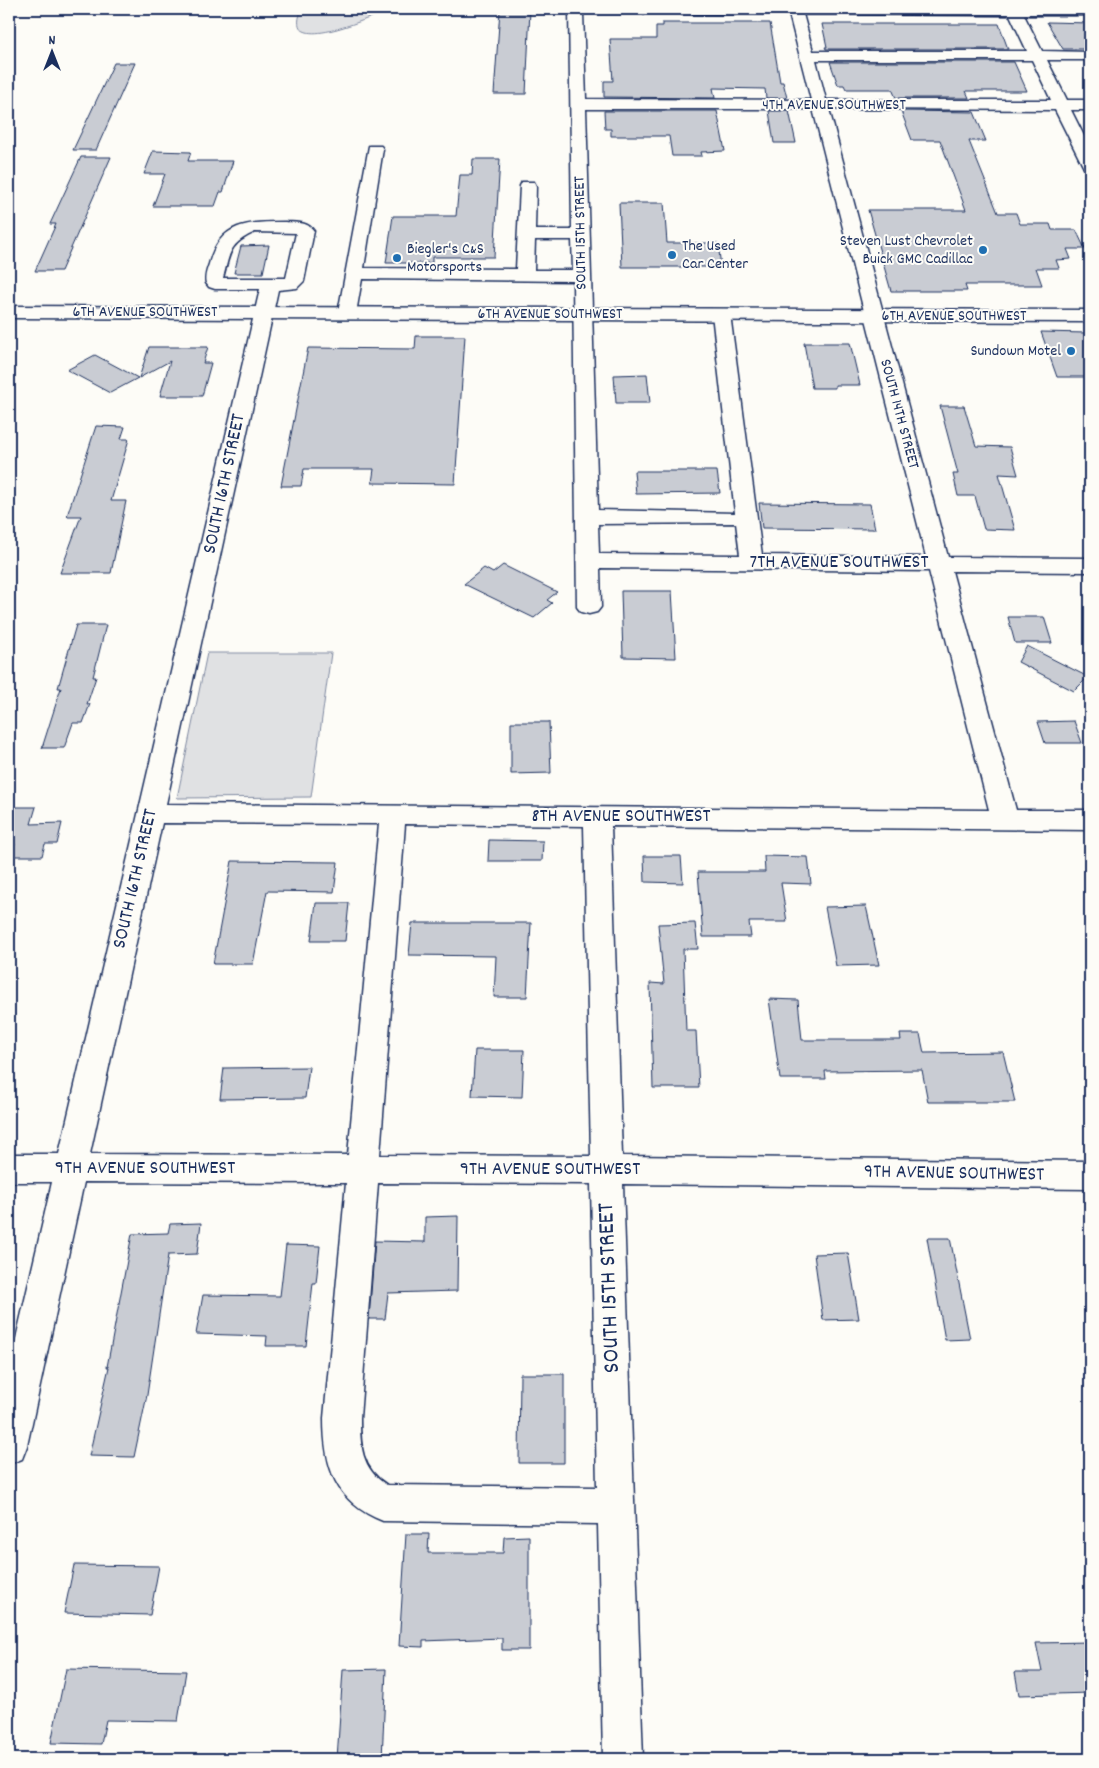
<svg xmlns="http://www.w3.org/2000/svg" width="1099" height="1768" font-family="Dekko,sans-serif">
<style>
.green{fill:#e0e1e3;stroke:#7e88a0}
.building{fill:#c9ccd3;stroke:#1b2f5e}
.lines{fill:none;stroke-linecap:round;stroke-linejoin:round}
.minor-casing{stroke:#1b2f5e;stroke-width:3}
.highway-casing{stroke:#1b2f5e;stroke-width:3}
.minor{fill:#fdfcf7;fill-rule:evenodd}
.highway{fill:#fdfcf7;fill-rule:evenodd}
.poi-dot{fill:#1f6fb2;stroke:#fdfcf7;stroke-width:2}
.labels{text-anchor:middle;dominant-baseline:central;stroke-width:4;stroke-linejoin:round;paint-order:stroke}
.far-street-label{font-size:16px;fill:#1b2f5e;stroke:#fdfcf7}
.far-poi-label{font-size:16px;fill:#1b2f5e;stroke:#fdfcf7;text-anchor:end}
.street-label{font-size:20px;fill:#1b2f5e;stroke:#fdfcf7}
.near-street-label{font-size:24px;fill:#1b2f5e;stroke:#fdfcf7}
</style>
<rect width="100%" height="100%" fill="#fdfcf7"/>
<filter id="ink" filterUnits="userSpaceOnUse"><feTurbulence type="fractalNoise" baseFrequency=".02" numOctaves="2"/><feDisplacementMap in="SourceGraphic" scale="10" xChannelSelector="R" yChannelSelector="G"/><feConvolveMatrix kernelMatrix="1 2 1 2 8 2 1 2 1" color-interpolation-filters="sRGB"/></filter>
<g filter="url(#ink)">
<g class="green">
<path d="M302 9H391C378 14 279 60 302 9Z"/>
<path d="M207 653H331L311 797 177 798Z"/>
</g>
<g class="building">
<path d="M500 10H530L526 94H494Z"/>
<path d="M1047 22 1090 23V49H1063Z"/>
<path d="M662 23H770L780 82H783L787 98H766L765 89 713 88 715 98 604 97V81H613L610 39H656V26H662Z"/>
<path d="M822 24H999L1008 49H826L825 47H827Z"/>
<path d="M830 62H1014L1027 91H966L969 98H896L892 89H846L844 85H838Z"/>
<path d="M114 63H135L96 150H73Z"/>
<path d="M604 111H717L725 151 701 152 702 156H672L669 136H611V129H605Z"/>
<path d="M769 111H789L796 143H774Z"/>
<path d="M901 111 974 112 986 141H969L998 213H1016L1020 224H1050L1052 230H1076L1085 249H1067L1071 259 1056 260 1059 268H1036L1042 285H965L967 291H891L868 210H966L940 140H912Z"/>
<path d="M153 151 191 152 188 161H233L223 192H220L215 206H153L165 174H144Z"/>
<path d="M81 157H111L61 271H35L56 224H50Z"/>
<path d="M473 159H500L494 257H432V263H386L393 216H456L460 175H472Z"/>
<path d="M619 203H664L667 243H718L721 267H622Z"/>
<path d="M269 245 263 273H234L241 246Z"/>
<path d="M1041 332 1086 333 1090 342V377H1057Z"/>
<path d="M416 336H465L455 484 372 483 374 469H304L301 486H281L308 348 415 349Z"/>
<path d="M804 343H850L860 385H835V388H812Z"/>
<path d="M149 347H208L203 363H211L202 396H160L170 361 139 378Z"/>
<path d="M95 355 138 378 110 393 67 370Z"/>
<path d="M647 374 650 403H616L614 375Z"/>
<path d="M940 406H964L976 446 1010 447 1018 475 999 474 1015 530 984 529 975 496H958L953 474H958Z"/>
<path d="M96 426 125 427 121 439H129L111 501H126L111 573H60L81 516H67Z"/>
<path d="M634 471H717L720 493 636 494Z"/>
<path d="M759 503 870 504 875 529 762 528Z"/>
<path d="M503 565 557 592 547 600 552 603 534 618 464 584 484 568 493 573Z"/>
<path d="M621 591H672L676 658 623 657Z"/>
<path d="M1008 617H1044L1052 643H1015Z"/>
<path d="M76 625H106L93 677H96L87 704H90L83 723H73L64 748H42L61 688H58Z"/>
<path d="M1027 646 1088 677 1074 691 1018 662Z"/>
<path d="M1074 721 1082 743H1045L1038 722Z"/>
<path d="M511 722H549L551 773 511 774Z"/>
<path d="M9 807H36L31 824 62 823 57 844H45L42 856H12L15 844H9Z"/>
<path d="M489 840 543 841 542 861H488Z"/>
<path d="M644 856H681L683 883 645 882Z"/>
<path d="M764 856 808 857 811 884 781 883 787 922H749L751 937H703L698 872H765Z"/>
<path d="M232 861 338 862 334 892 267 891 253 964H213Z"/>
<path d="M316 903H349L345 941H311Z"/>
<path d="M866 906 879 965 836 966 825 907Z"/>
<path d="M412 923H531L527 997H494L496 956 409 955Z"/>
<path d="M695 923 698 949H683L686 1031H696L699 1088H653L650 983 664 984 658 924Z"/>
<path d="M769 999 798 1000 802 1040H901L900 1034H920L924 1053 1003 1052 1015 1102H928L922 1070 825 1071 826 1079H780Z"/>
<path d="M475 1050H524L522 1097 472 1096Z"/>
<path d="M309 1067 305 1098 220 1099 224 1068Z"/>
<path d="M458 1216 457 1291 388 1293 385 1319H369L375 1241 425 1242V1217Z"/>
<path d="M201 1223 197 1254 168 1255 147 1395 134 1457 89 1456 109 1367H107L132 1234 168 1233 170 1224Z"/>
<path d="M927 1238H950L970 1339 945 1340Z"/>
<path d="M286 1245 320 1246 316 1283H313L306 1346H266L267 1336 196 1334 203 1295 280 1296Z"/>
<path d="M848 1253 859 1319 823 1320 814 1254Z"/>
<path d="M520 1374H564V1463H519Z"/>
<path d="M406 1534H429L428 1553H503L504 1537 529 1536V1650H502V1638L423 1641V1647L399 1646Z"/>
<path d="M74 1565 159 1566 150 1615 64 1613Z"/>
<path d="M1090 1642V1693L1019 1695 1015 1672H1042L1036 1643Z"/>
<path d="M66 1669 186 1671 178 1721 106 1720 101 1744 51 1743Z"/>
<path d="M386 1669 382 1759H337L343 1670Z"/>
</g>
<g class="lines">
<defs>
<path id="minor" d="M569 9H1090V15H1024L1042 51 1090 52V60H1047L1067 100H1090V110H1071L1090 148V169L1084 168 1055 110 829 109 948 557 1090 558V572L952 571 1016 810H1090V830L611 826 622 1156 1090 1161V1189L623 1184 643 1759H603L598 1524 383 1521C335 1502 324 1467 324 1418L346 1183 84 1182 27 1446 22 1459 9 1464V1369L52 1182H9V1154H59L260 289H215L209 287 206 283C204 277 207 270 209 264 220 222 248 222 285 222 296 223 307 221 314 231L304 281 297 288 278 290 166 804 989 810 929 571 600 568 601 607 597 612 589 614 581 612 577 607 573 281 362 279 356 313 354 317H340L338 313 369 146H381L383 149 364 268 516 269 520 186 522 182H534L536 186 535 230H572ZM583 13 789 14 811 100 586 99ZM803 14 1010 15 1027 51H813ZM816 60H1032L1051 100H826ZM586 109H813L926 557 762 555 730 314 728 310H714L712 314 735 513 598 510ZM255 232 296 233 286 278H223C230 252 229 244 255 232ZM535 240H572L573 270H534ZM736 523 740 555 599 554 598 524ZM162 823 379 824 348 1155 90 1154ZM405 824 584 826 591 1156 380 1155ZM378 1183 591 1184 597 1487 387 1485C361 1469 360 1445 360 1418Z"/>
<path id="highway" d="M9 306 1090 310V322L9 318Z"/>
</defs>
<use href="#minor" class="minor-casing"/>
<use href="#highway" class="highway-casing"/>
<use href="#minor" class="minor"/>
<use href="#highway" class="highway"/>
</g>
</g>
<g class="poi-dot">
<circle cx="983" cy="250" r="5"/>
<circle cx="672" cy="255" r="5"/>
<circle cx="397" cy="258" r="5"/>
<circle cx="1071" cy="351" r="5"/>
</g>
<g class="labels">
<g class="far-street-label">
<text x="834" y="105">4TH AVENUE SOUTHWEST</text>
<text transform="translate(581 233) rotate(-91)">SOUTH 15TH STREET</text>
<text x="145" y="312">6TH AVENUE SOUTHWEST</text>
<text x="550" y="314">6TH AVENUE SOUTHWEST</text>
<text x="954" y="316">6TH AVENUE SOUTHWEST</text>
<text transform="translate(899 414) rotate(75)">SOUTH 14TH STREET</text>
</g>
<g class="far-poi-label">
<text x="973" y="241">Steven Lust Chevrolet<tspan x="973" dy="18">Buick GMC Cadillac</tspan></text>
<text x="682" y="246" text-anchor="start">The Used<tspan x="682" dy="18">Car Center</tspan></text>
<text x="407" y="249" text-anchor="start">Biegler's C&amp;S<tspan x="407" dy="18">Motorsports</tspan></text>
<text x="1061" y="351">Sundown Motel</text>
</g>
<g class="street-label">
<text transform="translate(225 484) rotate(-78)">SOUTH 16TH STREET</text>
<text x="839" y="563">7TH AVENUE SOUTHWEST</text>
<text x="621" y="817">8TH AVENUE SOUTHWEST</text>
<text transform="translate(136 879) rotate(-77)">SOUTH 16TH STREET</text>
<text x="145" y="1169">9TH AVENUE SOUTHWEST</text>
<text x="550" y="1170">9TH AVENUE SOUTHWEST</text>
<text transform="translate(954 1174) rotate(1)">9TH AVENUE SOUTHWEST</text>
</g>
<g class="near-street-label">
<text transform="translate(610 1288) rotate(-92)">SOUTH 15TH STREET</text>
</g>
</g>
<rect width="1099" height="1768" fill="none" stroke="#fdfcf7" stroke-width="30"/>
<rect x="15" y="15" width="1069" height="1738" fill="none" stroke="#1b2f5e" stroke-width="2" filter="url(#ink)"/>
<g transform="translate(52 52)" stroke="#fdfcf7" stroke-width="4" paint-order="stroke">
<path d="M0-4L9 19L0 12L-9 19Z" fill="#1b2f5e"/>
<text y="-8" font-size="14" font-weight="bold" text-anchor="middle" fill="#1b2f5e">N</text>
</g>
</svg>
